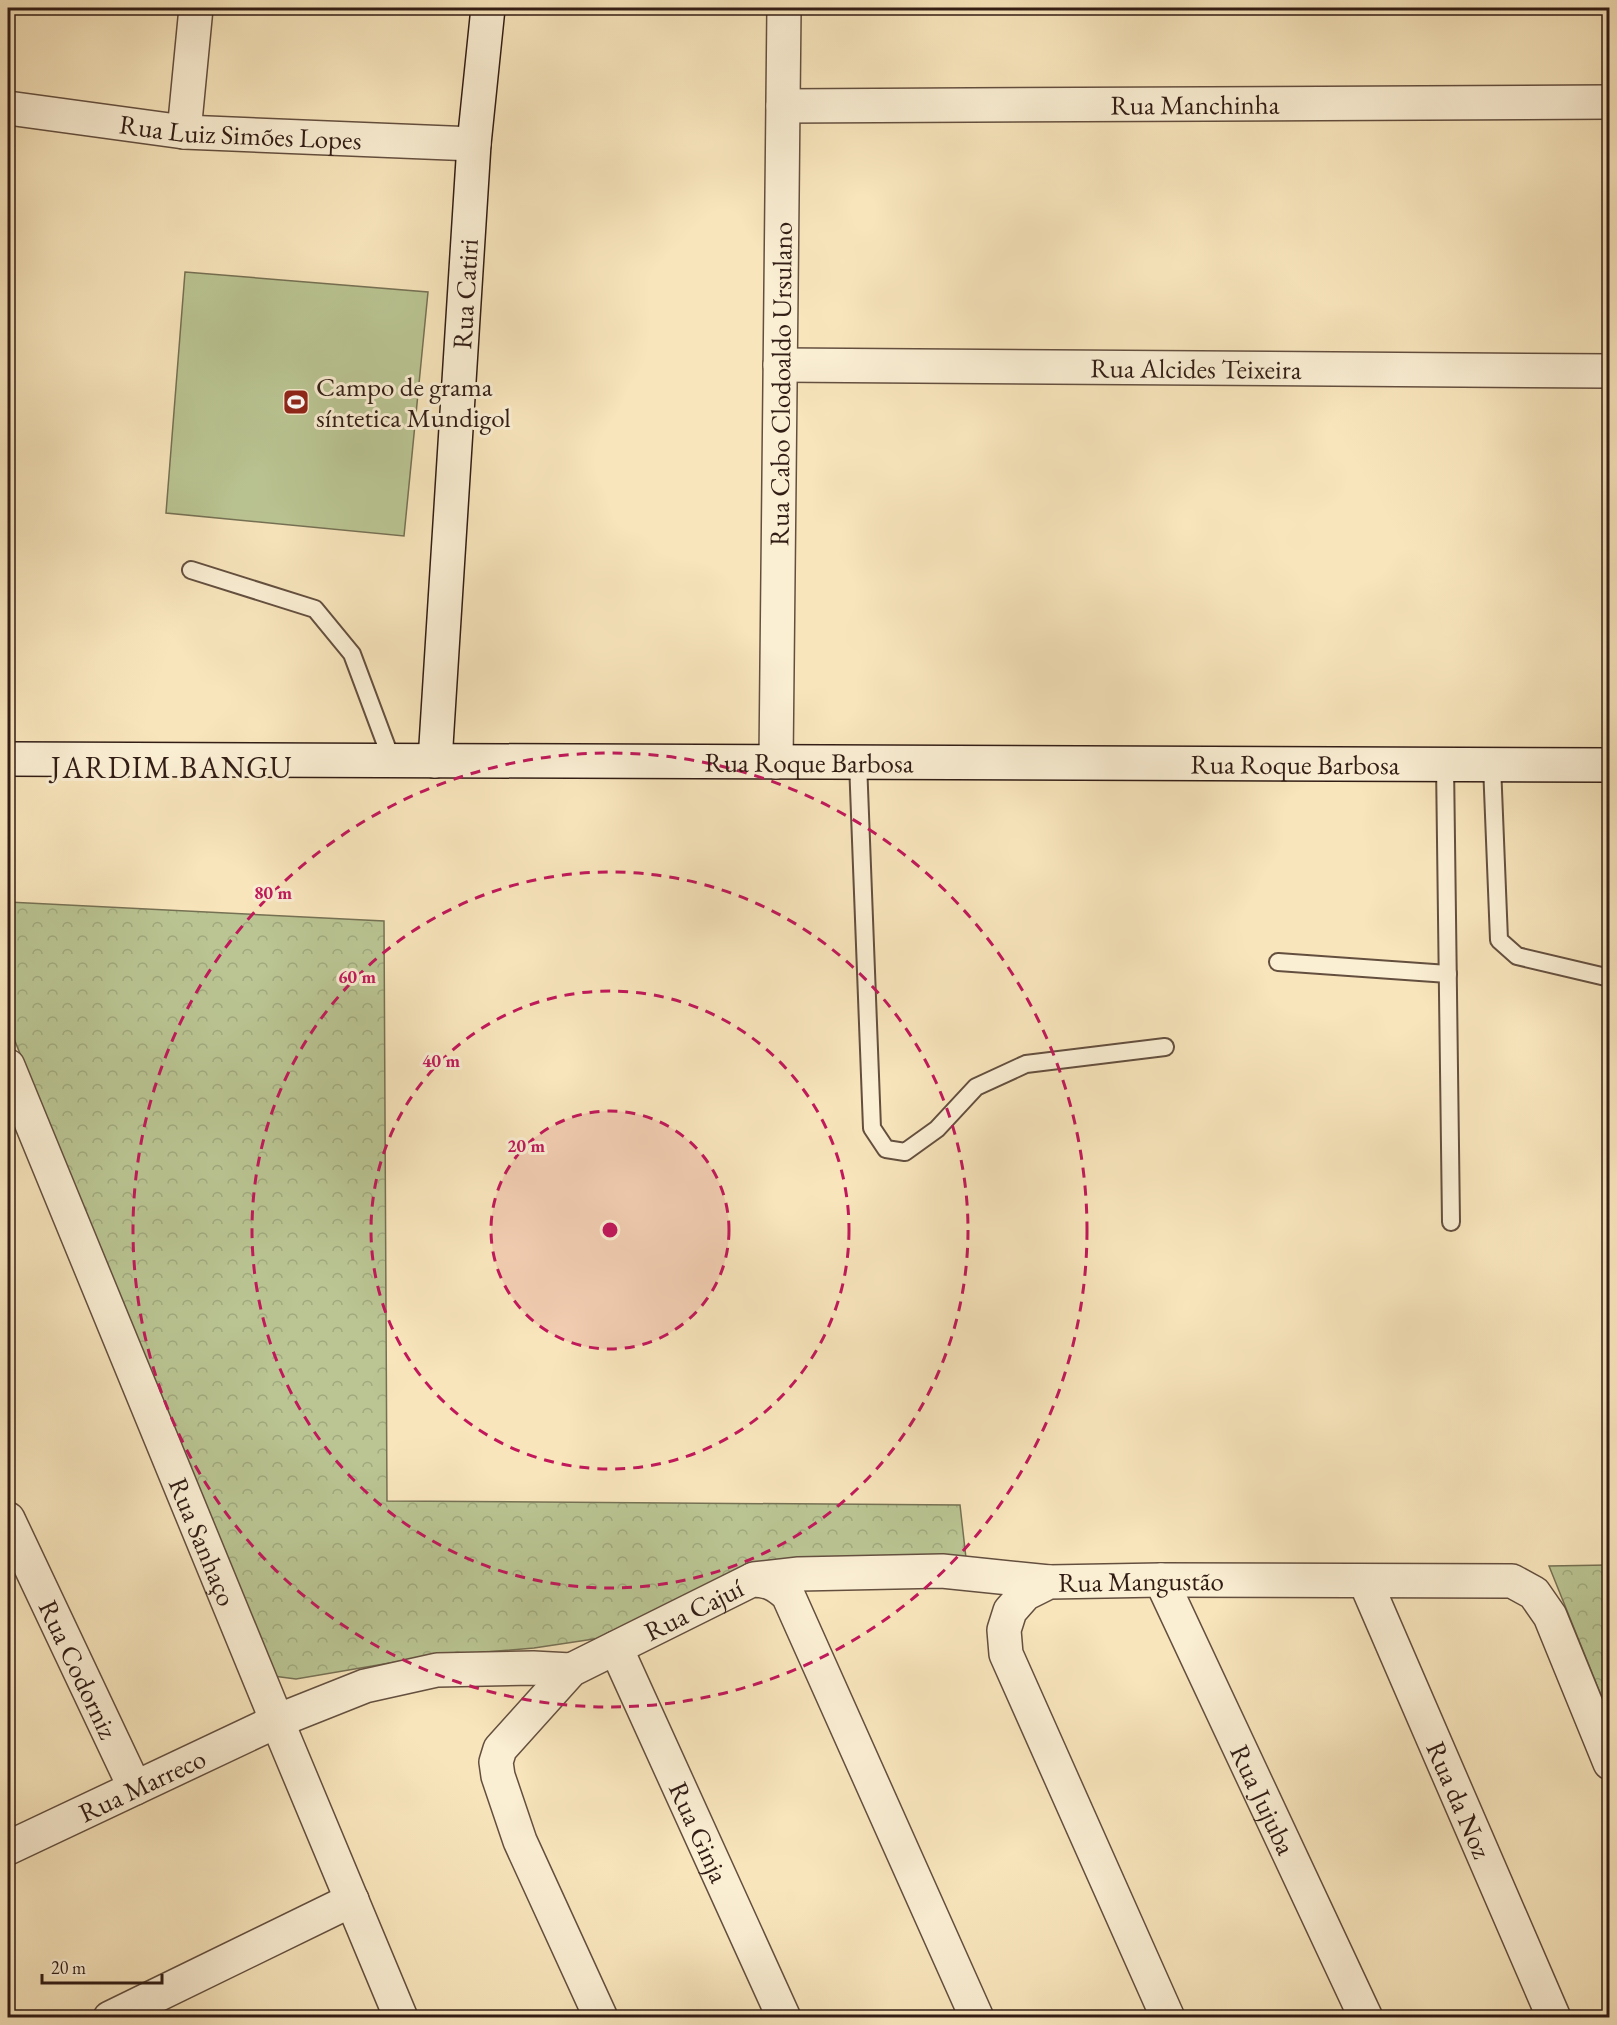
<svg xmlns="http://www.w3.org/2000/svg" width="1617" height="2025" font-family="'EB Garamond',serif">
<style>
.park{fill:url(#park-crowns);stroke:#767154;stroke-width:1.5}
.pitch{fill:#bac593;stroke:#767154;stroke-width:1.5}
.lines{fill:none;stroke-linecap:round;stroke-linejoin:round}
.lane-casing{stroke:#644f3f;stroke-width:20}
.street-casing{stroke:#644f3f;stroke-width:36}
.secondary-casing{stroke:#321d15;stroke-width:36}
.lane{stroke:#faeed3;stroke-width:16}
.street{stroke:#faeed3;stroke-width:33}
.secondary{stroke:#faeed3;stroke-width:33}
.ring{fill:none;stroke:#c2185b;stroke-width:3;stroke-dasharray:10 8}
.labels{text-anchor:middle;dominant-baseline:central;stroke-width:6;stroke-linejoin:round;paint-order:stroke}
.street-label{font-size:27px;fill:#321d15;stroke:#faeed3}
.poi-label{font-size:27px;fill:#321d15;stroke:#faeed3;text-anchor:start}
.quarter-label{font-size:30px;letter-spacing:1.5px;fill:#321d15;stroke:#faeed3}
.centre{fill:#c2185b;stroke:#faeed3;stroke-width:3}
.ring-label{font-size:18px;text-anchor:middle;font-weight:bold;fill:#c2185b;stroke:#faeed3;stroke-width:6;stroke-linejoin:round;paint-order:stroke}
</style>
<defs>
<pattern id="park-crowns" width="20" height="18" patternUnits="userSpaceOnUse" patternTransform="scale(1.5)"><rect width="20" height="18" fill="#bac593"/><path d="M2 6a3 3 0 1 1 6 0M12 15a3 3 0 1 1 6 0" fill="none" stroke="#a0a97e"/></pattern>
</defs>
<rect width="100%" height="100%" fill="#f8e5bc"/>
<filter id="stains"><feTurbulence type="fractalNoise" baseFrequency=".00333" numOctaves="4"/><feColorMatrix values="0 0 0 0 .2 0 0 0 0 .09 0 0 0 0 .02 0 0 0 .5 -.17"/></filter>
<radialGradient id="worn" r=".72"><stop offset=".6" stop-color="#630" stop-opacity="0"/><stop offset="1" stop-color="#630" stop-opacity=".3"/></radialGradient>
<g class="park">
<path d="M8 902 384 921 387 1501 960 1505 966 1558 763 1568 614 1636 534 1648 425 1657 296 1679 273 1676 8 1024Z"/>
<path d="M1609 1565H1610L1609 1715 1549 1566Z"/>
</g>
<path class="pitch" d="M185 272 428 292 404 536 166 513Z"/>
<g class="lines">
<defs>
<g id="lane">
<path d="M191 570 315 609 352 654 392 761"/>
<path d="M858 762 872 1128 886 1149 905 1152 937 1129 976 1087 1026 1064 1165 1047"/>
<path d="M1445 764 1451 1222"/>
<path d="M1492 765 1499 940 1517 956 1610 978"/>
<path d="M1278 962 1448 974"/>
</g>
<g id="street">
<path id="s1" d="M783 106 1610 102"/>
<path id="s2" d="M8 108 184 132 474 144"/>
<path d="M184 132 196 8"/>
<path id="s3" d="M780 365 1610 371"/>
<path id="s4" d="M776 762 784 8"/>
<path id="s5" d="M8 1066 277 1721 401 2018"/>
<path id="s6" d="M8 1519 135 1788"/>
<path d="M754 1579 799 1574 942 1571 1049 1582"/>
<path id="s7" d="M1161 1580 1366 2018"/>
<path id="s8" d="M1365 1581 1554 2018"/>
<path id="s9" d="M616 1648 784 2018"/>
<path id="s10" d="M8 1848 277 1721 365 1686 437 1670 533 1668 571 1670"/>
<path d="M110 2018 352 1900"/>
<path id="s11" d="M601 2018 520 1841 498 1776 496 1762 500 1749 571 1670 752 1580C768 1580 776 1584 788 1595L977 2018"/>
<path id="s12" d="M1168 2018 1006 1654 1004 1630 1010 1611 1025 1594 1049 1582 1161 1580 1512 1581 1534 1593 1550 1616 1610 1763"/>
</g>
<g id="secondary">
<path id="s13" d="M8 759 1610 765"/>
<path id="s14" d="M435 761 474 144 488 8"/>
</g>
</defs>
<use href="#lane" class="lane-casing"/>
<use href="#street" class="street-casing"/>
<use href="#secondary" class="secondary-casing"/>
<use href="#lane" class="lane"/>
<use href="#street" class="street"/>
<use href="#secondary" class="secondary"/>
</g>
<circle cx="610" cy="1230" r="119" fill="#c2185b" fill-opacity=".12"/>
<g class="ring">
<circle cx="610" cy="1230" r="119"/>
<circle cx="610" cy="1230" r="239"/>
<circle cx="610" cy="1230" r="358"/>
<circle cx="610" cy="1230" r="477"/>
</g>
<defs>
<symbol id="stadium-square" viewBox="-11 -11 22 22"><rect x="-9" y="-9" width="18" height="18" rx="4" fill="#8f2418" stroke="#faeed3"/><path d="M0-5a6.5 5 0 1 0 0 10a6.5 5 0 1 0 0-10ZM-3.5-1.8h7v3.6h-7Z" fill="#fff"/></symbol>
</defs>
<g fill-rule="evenodd">
<use href="#stadium-square" x="281" y="387" width="30" height="30"/>
</g>
<g class="labels">
<g class="street-label">
<text stroke="none"><textPath href="#s1" startOffset="412">Rua Manchinha</textPath></text>
<text stroke="none"><textPath href="#s2" startOffset="234">Rua Luiz Simões Lopes</textPath></text>
<text stroke="none"><textPath href="#s14" startOffset="468">Rua Catiri</textPath></text>
<text stroke="none"><textPath href="#s3" startOffset="416">Rua Alcides Teixeira</textPath></text>
<text stroke="none"><textPath href="#s4" startOffset="378">Rua Cabo Clodoaldo Ursulano</textPath></text>
<text stroke="none"><textPath href="#s13" startOffset="801">Rua Roque Barbosa</textPath></text>
<text stroke="none"><textPath href="#s13" startOffset="1287">Rua Roque Barbosa</textPath></text>
<text stroke="none"><textPath href="#s5" startOffset="514">Rua Sanhaço</textPath></text>
<text stroke="none"><textPath href="#s12" startOffset="584">Rua Mangustão</textPath></text>
<text stroke="none"><textPath href="#s11" startOffset="534">Rua Cajuí</textPath></text>
<text stroke="none"><textPath href="#s6" startOffset="166">Rua Codorniz</textPath></text>
<text stroke="none"><textPath href="#s10" startOffset="148">Rua Marreco</textPath></text>
<text stroke="none"><textPath href="#s7" startOffset="242">Rua Jujuba</textPath></text>
<text stroke="none"><textPath href="#s8" startOffset="238">Rua da Noz</textPath></text>
<text stroke="none"><textPath href="#s9" startOffset="202">Rua Ginja</textPath></text>
</g>
<g class="poi-label">
<text x="316" y="386">Campo de grama<tspan x="316" dy="31">síntetica Mundigol</tspan></text>
</g>
<g class="quarter-label">
<text x="172" y="767">JARDIM BANGU</text>
</g>
</g>
<circle cx="610" cy="1230" r="9" class="centre"/>
<g class="ring-label">
<text x="273" y="899">80 m</text>
<text x="357" y="983">60 m</text>
<text x="441" y="1067">40 m</text>
<text x="526" y="1152">20 m</text>
</g>
<rect width="1617" height="2025" fill="none" stroke="#f8e5bc" stroke-width="30"/>
<rect x="9" y="9" width="1599" height="2007" fill="none" stroke="#321d15" stroke-width="3"/>
<rect x="15" y="15" width="1587" height="1995" fill="none" stroke="#321d15" stroke-width="1.5"/>
<path d="M42 1974v9h120v-9" fill="none" stroke="#321d15" stroke-width="3"/>
<text x="51" y="1974" font-size="18" fill="#321d15" stroke="#faeed3" stroke-width="4.5" paint-order="stroke">20 m</text>
<rect width="100%" height="100%" filter="url(#stains)"/>
<rect width="100%" height="100%" fill="url(#worn)"/>
</svg>
